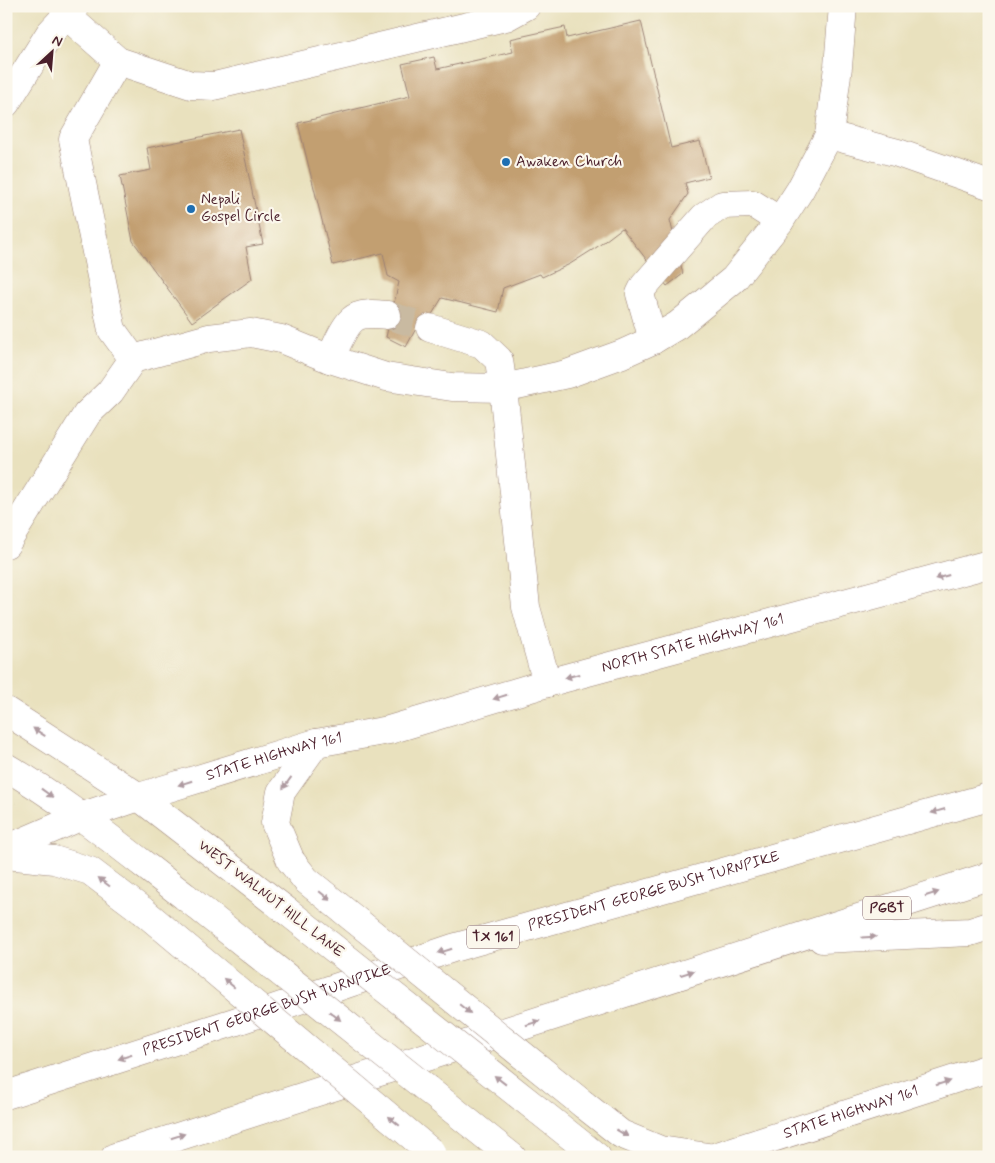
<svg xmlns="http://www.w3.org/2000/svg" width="995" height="1163" font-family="Mynerve,sans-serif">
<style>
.building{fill:#c29f71}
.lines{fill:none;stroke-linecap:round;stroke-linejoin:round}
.minor-tunnel{stroke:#c9baa1;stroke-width:28;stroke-dasharray:28 14;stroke-linecap:butt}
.minor-casing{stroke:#9a8074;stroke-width:29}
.major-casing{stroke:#9a8074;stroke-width:29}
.highway-casing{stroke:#9a8074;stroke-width:29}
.path{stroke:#9a8074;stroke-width:3;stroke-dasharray:1 4;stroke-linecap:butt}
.minor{stroke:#fff;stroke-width:28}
.major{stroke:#fff;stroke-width:28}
.highway{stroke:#fff;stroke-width:28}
.major-bridge-casing{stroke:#9a8074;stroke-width:29;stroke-linecap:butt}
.major-bridge{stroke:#fff;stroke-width:28}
.oneway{fill:#ae9aa0}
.poi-dot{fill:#1f6fb2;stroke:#fbf7ec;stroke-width:2}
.labels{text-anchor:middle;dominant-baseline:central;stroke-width:4.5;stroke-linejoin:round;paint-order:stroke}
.shield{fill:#fbf7ec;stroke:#7f6065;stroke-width:1}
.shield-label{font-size:14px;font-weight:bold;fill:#4a1f2b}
.poi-label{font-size:15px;fill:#4a1f2b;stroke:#fbf7ec;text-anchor:start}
.street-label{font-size:15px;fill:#4a1f2b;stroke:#fbf7ec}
</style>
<rect width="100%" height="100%" fill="#fbf7ec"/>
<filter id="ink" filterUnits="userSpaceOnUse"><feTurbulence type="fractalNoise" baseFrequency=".02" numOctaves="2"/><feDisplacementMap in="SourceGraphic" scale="10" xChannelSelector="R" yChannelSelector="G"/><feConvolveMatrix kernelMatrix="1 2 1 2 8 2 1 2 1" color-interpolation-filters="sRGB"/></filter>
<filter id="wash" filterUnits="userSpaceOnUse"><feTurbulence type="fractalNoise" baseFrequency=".0096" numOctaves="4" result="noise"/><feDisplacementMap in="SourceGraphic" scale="20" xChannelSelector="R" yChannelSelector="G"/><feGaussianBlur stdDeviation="1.12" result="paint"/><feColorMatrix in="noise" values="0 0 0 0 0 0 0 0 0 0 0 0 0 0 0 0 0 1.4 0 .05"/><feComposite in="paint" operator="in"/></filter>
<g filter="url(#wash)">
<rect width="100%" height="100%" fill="#e9e1be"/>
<g id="blocks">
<g class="building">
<path d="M641 21 671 148 700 141 709 177 685 183 688 194 670 220 683 274 667 286 622 228 597 247 570 264 542 277 540 274 503 288 498 312 442 298 425 326 419 323 406 347 386 337 399 282 388 276 383 253 333 265 298 123 410 96 402 64 434 57 437 69 513 52 510 39 565 27 567 38Z"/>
<path d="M239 129 263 244 246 247 252 279 192 322 133 241 120 176 151 170 147 148Z"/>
</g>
</g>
</g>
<g filter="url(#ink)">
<use href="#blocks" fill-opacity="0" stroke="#9a8074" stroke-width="1"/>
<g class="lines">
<path class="minor-tunnel" d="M387 315 430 328"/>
<defs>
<g id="minor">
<path d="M67 16 118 61 191 85 214 86 506 17 526 6"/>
<path d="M118 61 73 139 112 330 133 359"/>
<path d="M6 103 50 33 75 6"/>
<path d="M829 135 898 153 989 185"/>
<path d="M430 328 482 344 499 360 503 388 526 607 547 683"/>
<path d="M653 340 640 294 644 286 704 217 722 205 753 204 780 221"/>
<path d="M330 359C335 349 343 328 352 320 360 312 377 314 387 315"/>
<path d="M6 544 87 414 110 392 133 359 209 338 251 333 281 339 330 359 386 377 452 387 503 388 567 374 622 354 653 340 678 325 734 279 780 221 800 190 829 135 838 67 843 6"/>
</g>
<g id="major">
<path d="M6 711 139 797 288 912"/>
<path d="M6 767C70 804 128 853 187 898"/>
<path id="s1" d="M6 849 80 817 139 797 316 743 389 730 547 683 989 564"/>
<path d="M6 855 54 860 90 871 143 911"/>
<path d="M291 861 275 823 281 792 316 743"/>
<path d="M427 1089 512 1157"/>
<path d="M583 1104 621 1134 660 1150 708 1157"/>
<path d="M538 1110 597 1157"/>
<path id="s2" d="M714 1157 989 1068"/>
</g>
<g id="highway">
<path d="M822 939 970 932 989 926"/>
<path id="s3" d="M6 1095 234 1022 453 948 989 797"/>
<path d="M115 1157 989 876"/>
</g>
</defs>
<use href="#minor" class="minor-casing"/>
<use href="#major" class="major-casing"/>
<use href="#highway" class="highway-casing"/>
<path class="path" d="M6 805 16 804"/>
<use href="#minor" class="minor"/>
<use href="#major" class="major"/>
<use href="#highway" class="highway"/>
<defs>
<g id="major-bridge">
<path d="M291 861 306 880 583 1104"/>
<path d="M187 898 427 1089"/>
<path d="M143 911 431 1152"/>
<path d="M288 912 538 1110"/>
</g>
</defs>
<use href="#major-bridge" class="major-bridge-casing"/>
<use href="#major-bridge" class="major-bridge"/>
</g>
<defs><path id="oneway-solid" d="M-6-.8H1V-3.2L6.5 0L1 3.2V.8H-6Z" transform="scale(1.25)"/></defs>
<g class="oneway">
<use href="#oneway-solid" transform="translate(942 577) rotate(165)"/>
<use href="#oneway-solid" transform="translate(572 676) rotate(165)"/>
<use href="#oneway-solid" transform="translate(500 697) rotate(163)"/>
<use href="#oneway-solid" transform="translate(39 732) rotate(-147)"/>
<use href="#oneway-solid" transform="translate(185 783) rotate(163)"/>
<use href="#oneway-solid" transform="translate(287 783) rotate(126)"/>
<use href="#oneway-solid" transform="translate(47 793) rotate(36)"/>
<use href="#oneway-solid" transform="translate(938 811) rotate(164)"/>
<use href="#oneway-solid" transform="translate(104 882) rotate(-143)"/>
<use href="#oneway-solid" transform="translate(932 894) rotate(-18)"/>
<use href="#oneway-solid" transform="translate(325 896) rotate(39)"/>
<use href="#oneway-solid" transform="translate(869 937) rotate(-3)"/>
<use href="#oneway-solid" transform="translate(445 951) rotate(162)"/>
<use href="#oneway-solid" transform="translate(687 973) rotate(-18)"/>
<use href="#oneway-solid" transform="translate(229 983) rotate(-140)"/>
<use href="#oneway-solid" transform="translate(465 1009) rotate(39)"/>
<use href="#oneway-solid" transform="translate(335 1016) rotate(38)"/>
<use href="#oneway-solid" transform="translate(533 1023) rotate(-18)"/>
<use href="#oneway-solid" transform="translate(125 1057) rotate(162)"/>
<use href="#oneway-solid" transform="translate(500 1080) rotate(-142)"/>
<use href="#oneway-solid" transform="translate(943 1083) rotate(-18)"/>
<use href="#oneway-solid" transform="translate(394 1121) rotate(-140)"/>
<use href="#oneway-solid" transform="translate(622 1133) rotate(30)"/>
<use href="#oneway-solid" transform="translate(178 1136) rotate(-18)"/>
</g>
</g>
<g class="poi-dot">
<circle cx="506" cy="162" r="5"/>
<circle cx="191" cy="209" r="5"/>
</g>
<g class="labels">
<g class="shield">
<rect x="863" y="896.5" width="48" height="23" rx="4"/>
<rect x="467" y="925.5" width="52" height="23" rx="4"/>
</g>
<g class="shield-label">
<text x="887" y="908">PGBT</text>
<text x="493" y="937">TX 161</text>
</g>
<g class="poi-label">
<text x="516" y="162">Awaken Church</text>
<text x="201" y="200">Nepali<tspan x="201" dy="17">Gospel Circle</tspan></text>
</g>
<g class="street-label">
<text stroke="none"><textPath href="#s1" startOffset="718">NORTH STATE HIGHWAY 161</textPath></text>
<text stroke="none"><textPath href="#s1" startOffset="284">STATE HIGHWAY 161</textPath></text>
<text stroke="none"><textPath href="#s3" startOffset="679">PRESIDENT GEORGE BUSH TURNPIKE</textPath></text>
<text transform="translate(271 899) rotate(38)">WEST WALNUT HILL LANE</text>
<text stroke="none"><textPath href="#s3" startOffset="274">PRESIDENT GEORGE BUSH TURNPIKE</textPath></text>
<text stroke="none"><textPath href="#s2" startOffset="144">STATE HIGHWAY 161</textPath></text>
</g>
</g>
<rect width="995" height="1163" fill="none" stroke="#fbf7ec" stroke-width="25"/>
<g transform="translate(52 52) rotate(26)" stroke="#fbf7ec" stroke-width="4" paint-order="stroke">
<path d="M0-4L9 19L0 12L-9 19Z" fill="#4a1f2b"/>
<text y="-8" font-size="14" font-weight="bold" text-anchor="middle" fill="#4a1f2b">N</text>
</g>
</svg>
